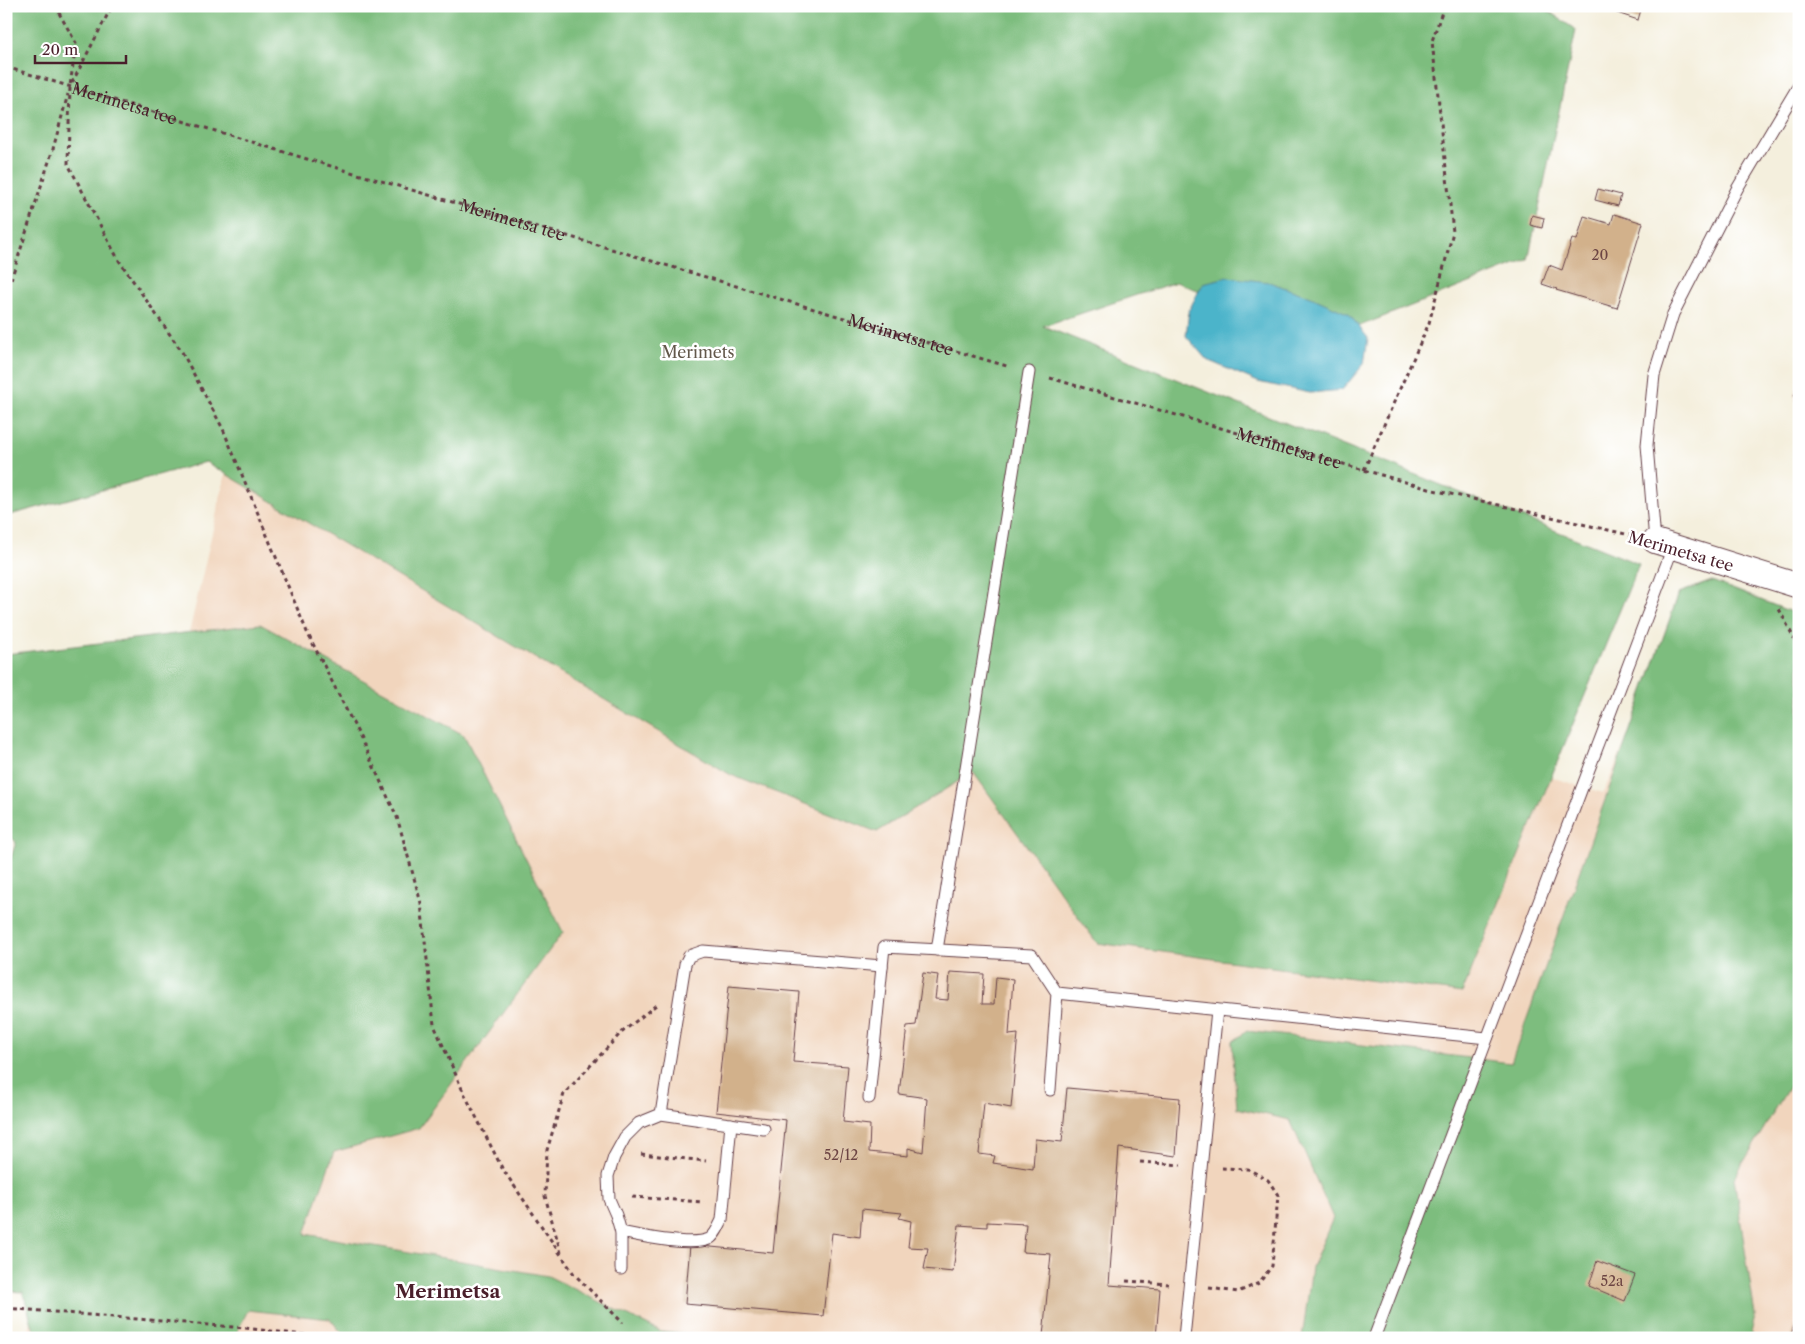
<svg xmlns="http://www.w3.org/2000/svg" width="1805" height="1344" font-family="'Libre Caslon Text',serif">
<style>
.built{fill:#f1d5bd}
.forest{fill:#7dbd7e;stroke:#646e54}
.water{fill:#4bb4ca;stroke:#4a6a7a}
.building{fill:#d2b18b}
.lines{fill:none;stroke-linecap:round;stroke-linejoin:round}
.lane-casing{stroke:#643e46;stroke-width:13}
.street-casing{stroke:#643e46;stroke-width:26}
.path{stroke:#643e46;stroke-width:3;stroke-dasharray:4 4;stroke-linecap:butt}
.lane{stroke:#fff;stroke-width:11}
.street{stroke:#fff;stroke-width:24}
.labels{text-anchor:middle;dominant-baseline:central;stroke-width:5;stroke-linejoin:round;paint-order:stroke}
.number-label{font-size:14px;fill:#6c4443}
.street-label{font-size:16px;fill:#4a1f2b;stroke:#fff}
.park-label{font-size:16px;fill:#63584b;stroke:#fff}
.quarter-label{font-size:19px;font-weight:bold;fill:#4a1f2b;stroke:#fff}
</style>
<rect width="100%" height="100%" fill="#fff"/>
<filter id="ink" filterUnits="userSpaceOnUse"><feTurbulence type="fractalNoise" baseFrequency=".02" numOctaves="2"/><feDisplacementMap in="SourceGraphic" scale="10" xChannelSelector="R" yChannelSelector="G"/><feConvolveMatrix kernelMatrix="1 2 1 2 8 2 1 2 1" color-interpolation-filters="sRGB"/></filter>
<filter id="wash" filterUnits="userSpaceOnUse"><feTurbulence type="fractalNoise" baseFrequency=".0096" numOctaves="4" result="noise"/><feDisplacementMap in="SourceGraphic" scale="20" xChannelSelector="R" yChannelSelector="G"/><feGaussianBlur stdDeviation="1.12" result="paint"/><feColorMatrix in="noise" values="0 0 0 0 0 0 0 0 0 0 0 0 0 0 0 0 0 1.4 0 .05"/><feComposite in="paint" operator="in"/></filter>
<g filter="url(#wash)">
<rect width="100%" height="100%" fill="#f4efdd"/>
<path class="built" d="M247 381 1603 793 1679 620 1799 657V1338H27Z"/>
<g class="forest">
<path d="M6 6H1541L1576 30 1528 260 1324 340 1176 282 1043 326 1639 564 1462 993 1097 943 973 772 877 832 731 775 206 462 6 516Z"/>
<path d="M1712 581 1799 615V1070L1734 1178 1755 1315 1750 1338H1302L1312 1267 1333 1218 1290 1120 1237 1108 1232 1042 1247 1031 1511 1063 1679 593Z"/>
<path d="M260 624 464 735 563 932 419 1128 334 1152 305 1234 548 1276 661 1332 742 1338H346L330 1319 248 1310 234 1338H36L23 1292 6 1291V873L16 842 6 833V654Z"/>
</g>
<path class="water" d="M1227 277 1269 282 1311 297 1349 314 1368 338 1364 364 1342 390 1310 393 1258 382 1207 360 1186 336 1189 310 1203 283Z"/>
<g id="blocks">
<g class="building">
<path d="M1596 6H1642L1638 20Z"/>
<path d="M1598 189 1621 195 1618 206 1595 200Z"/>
<path d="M1614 214 1643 223 1617 308 1556 290 1557 289 1542 284 1549 265 1562 270 1572 239 1577 240 1584 216 1611 224Z"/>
<path d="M1532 215 1544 218 1542 228 1530 225Z"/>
<path d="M1799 384V402L1795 400 1797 397 1794 396Z"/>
<path d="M950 972 984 974 982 1004H994L996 977 1013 979 1009 1035 1018 1034 1011 1108 984 1103 979 1154 995 1156 993 1163 1033 1169 1035 1139 1062 1142 1067 1088 1180 1098 1176 1156 1119 1148 1109 1285 1160 1289 1156 1338H1058L1043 1336 1051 1254 1023 1252 1026 1224 987 1222V1227L959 1225 953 1272 924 1269 928 1248 908 1247 911 1221 899 1218 902 1213 862 1209 860 1237 832 1233 823 1316 685 1304 690 1245 773 1253 786 1120 716 1112 729 986 799 992 793 1062 848 1066 843 1122 870 1125 869 1152 908 1156V1148L923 1152 927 1098 899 1094 907 1026 916 1025 923 973 938 975 935 999 948 1000Z"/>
<path d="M1597 1261 1635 1275 1625 1301 1589 1286Z"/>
<path d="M1794 1326 1799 1327V1338H1790Z"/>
</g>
</g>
</g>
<g filter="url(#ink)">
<use href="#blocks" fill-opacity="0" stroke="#643e46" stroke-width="1"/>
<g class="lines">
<defs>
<g id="lane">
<path d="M1655 541 1647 445 1654 375 1673 314 1737 189 1799 85"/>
<path d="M937 950 1029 372"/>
<path d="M1050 1090 1057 993 1487 1038"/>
<path d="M869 1098 884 947 1032 955 1057 993"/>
<path d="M661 1114 685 964 689 956 703 951 882 966"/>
<path d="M621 1232C641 1236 690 1247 709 1239 715 1236 719 1226 722 1220L731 1124"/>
<path d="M621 1269V1232L616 1215 609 1199 608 1176 614 1157 625 1137 639 1123 661 1114 764 1129"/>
<path d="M1184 1338 1217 1010"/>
<path d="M1374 1338 1673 547"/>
</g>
<path id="street" d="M1655 541 1799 586"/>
</defs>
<use href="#lane" class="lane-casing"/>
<use href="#street" class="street-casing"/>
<g class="path">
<path d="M55 6 76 43 70 86 68 164 118 259 182 352 223 429 307 632 359 735 397 817 421 903 434 1025 462 1089 502 1168 574 1274 623 1323"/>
<path id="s1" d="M6 67 307 159 1010 367"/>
<path d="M72 83 112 6"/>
<path d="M6 295 53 149 68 94"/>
<path id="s2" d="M1050 378 1429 489 1630 535"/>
<path d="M1364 470 1429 323 1453 232 1432 41 1444 6"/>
<path d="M1779 609 1799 648"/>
<path d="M641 1154 706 1161"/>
<path d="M1140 1162 1181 1165"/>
<path d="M632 1197 703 1202"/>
<path d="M561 1253 545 1196 547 1150 564 1094 620 1034 656 1005"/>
<path d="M1126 1281 1168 1284"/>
<path d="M1209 1288 1238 1292 1259 1283 1272 1266 1278 1195 1268 1180 1248 1169 1222 1168"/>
<path d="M6 1308 245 1328 329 1338"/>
</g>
<use href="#lane" class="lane"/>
<use href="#street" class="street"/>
</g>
</g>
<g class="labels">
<g class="number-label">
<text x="1600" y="255">20</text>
<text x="841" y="1155">52/12</text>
<text x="1612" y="1281">52a</text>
</g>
<g class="street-label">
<text stroke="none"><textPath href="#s1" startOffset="124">Merimetsa tee</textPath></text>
<text stroke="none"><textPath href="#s1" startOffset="529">Merimetsa tee</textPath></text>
<text stroke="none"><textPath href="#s1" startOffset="934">Merimetsa tee</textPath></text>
<text stroke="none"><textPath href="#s2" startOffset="249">Merimetsa tee</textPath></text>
<text transform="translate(1681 551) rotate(16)">Merimetsa tee</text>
</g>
<g class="park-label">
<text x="698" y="352">Merimets</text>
</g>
<g class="quarter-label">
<text x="448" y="1291">Merimetsa</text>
</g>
</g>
<rect width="1805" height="1344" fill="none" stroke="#fff" stroke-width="25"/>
<path d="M35 55v8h91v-8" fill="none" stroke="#4a1f2b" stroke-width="2.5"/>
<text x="42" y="55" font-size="15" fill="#4a1f2b" stroke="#ffffff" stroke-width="4" paint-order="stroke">20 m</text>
</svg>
